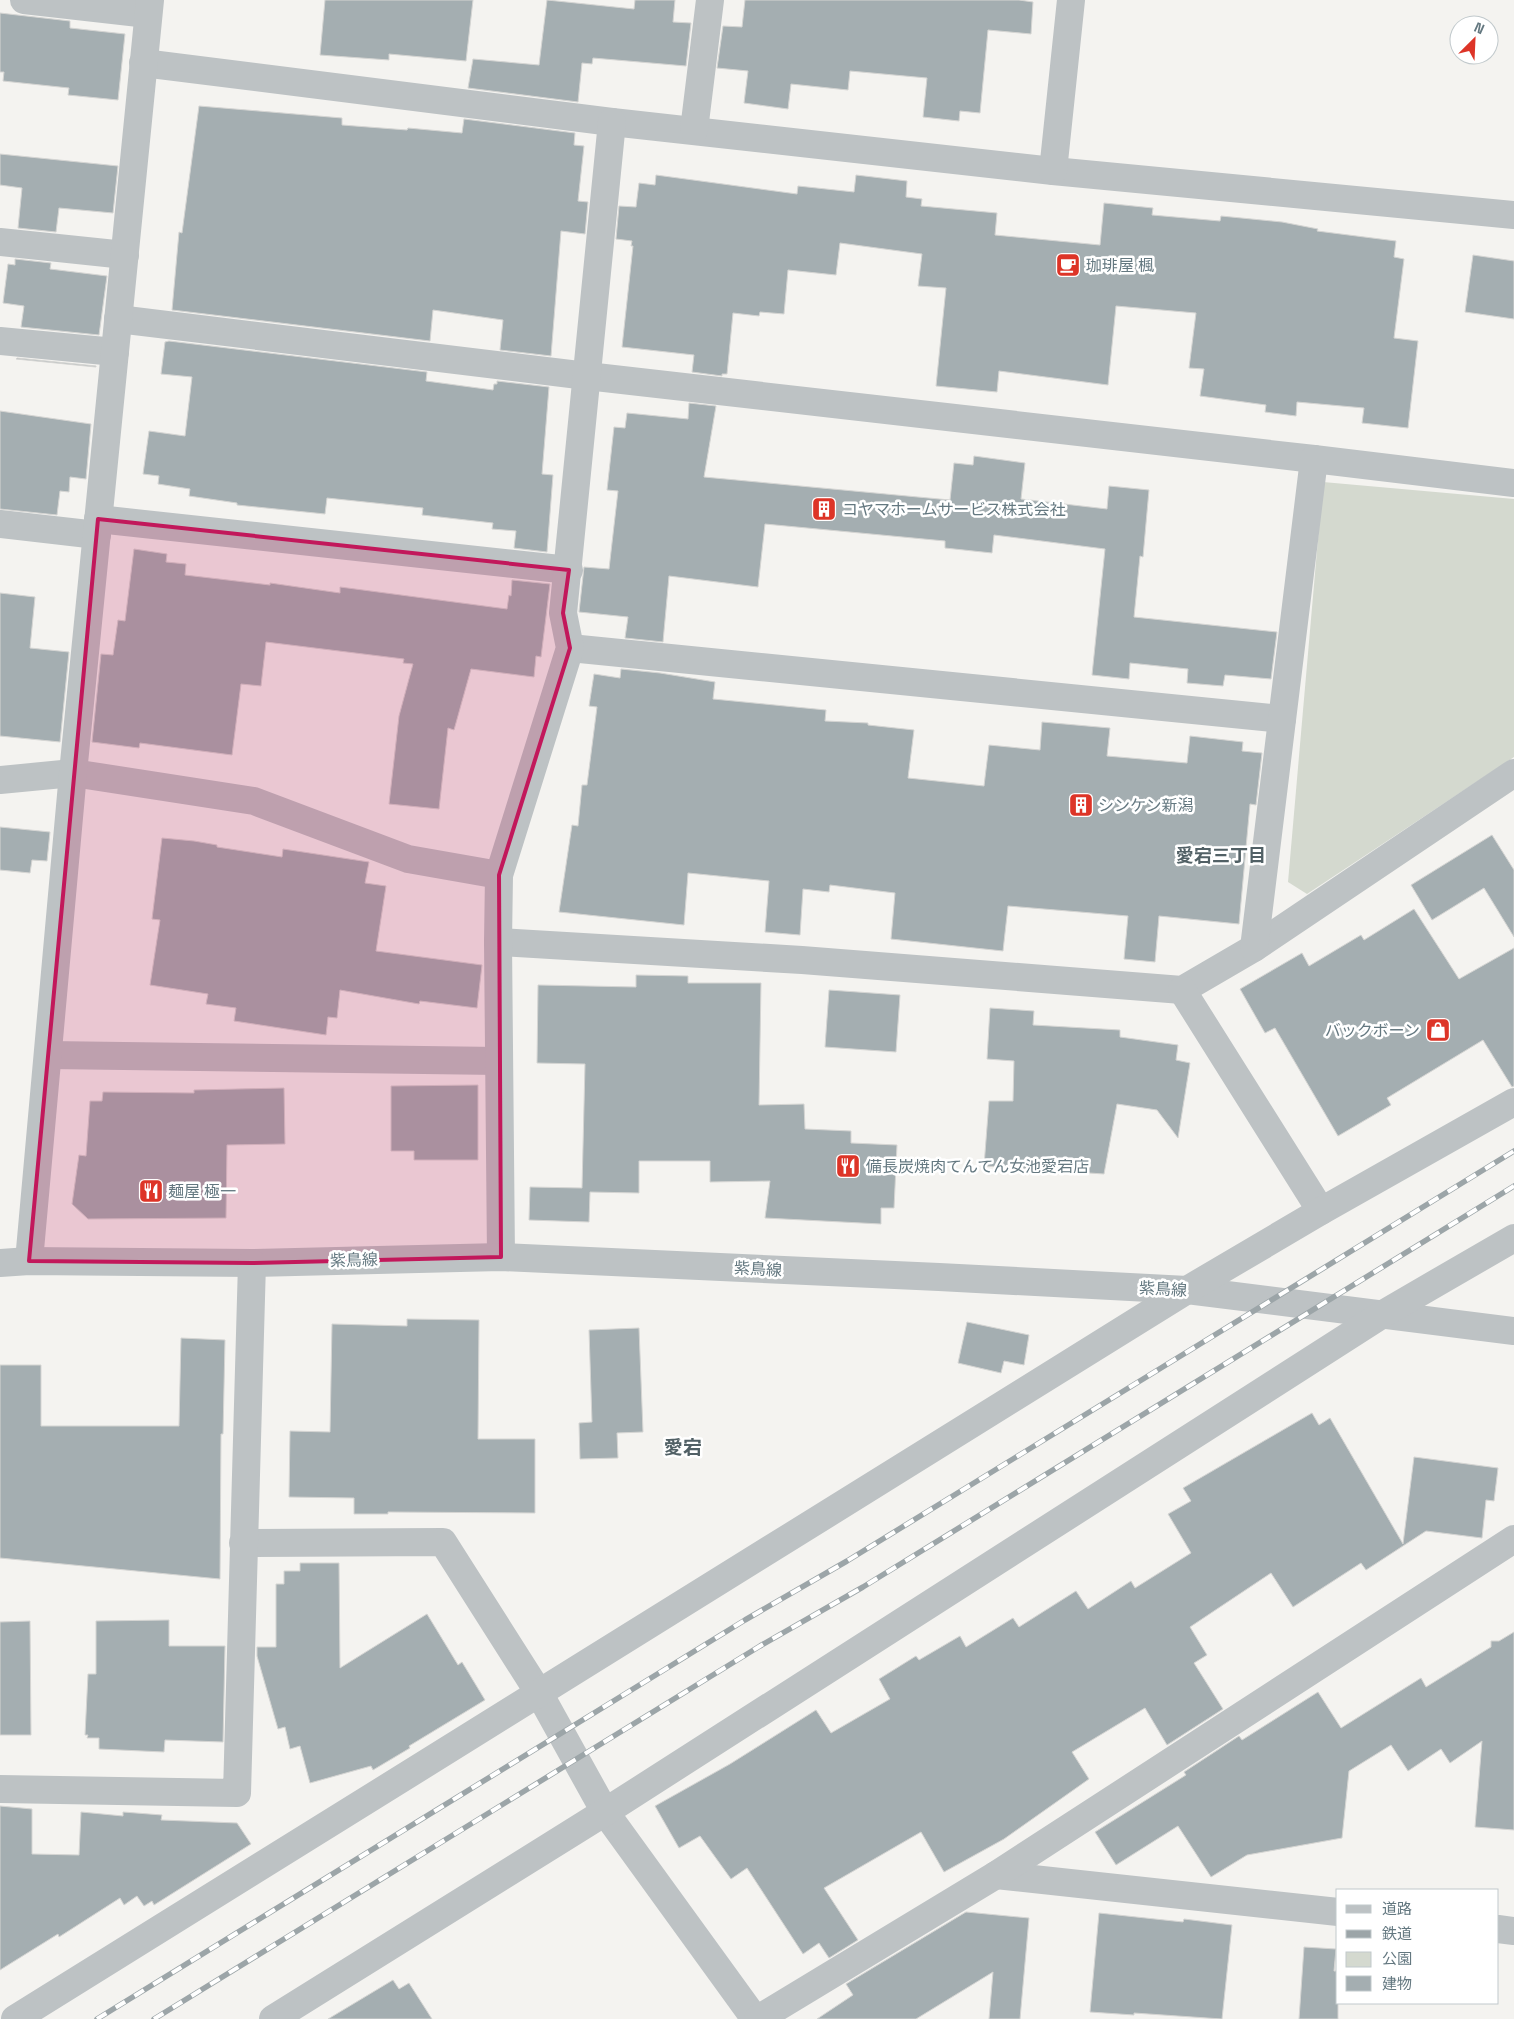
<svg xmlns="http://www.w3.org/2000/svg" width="1514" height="2019" font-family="'Space Grotesk','Noto Sans JP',sans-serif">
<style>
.green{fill:#d4d9cf}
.building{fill:#a4aeb1;stroke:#d5d5d3}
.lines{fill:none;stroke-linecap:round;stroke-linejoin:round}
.minor{stroke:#bdc2c4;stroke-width:28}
.rail-casing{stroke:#9ca5a8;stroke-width:5.5}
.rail{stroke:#fff;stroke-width:4;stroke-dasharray:11;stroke-linecap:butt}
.marked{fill:#c2185b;fill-opacity:0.2;stroke:#c2185b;stroke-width:4;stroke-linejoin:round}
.labels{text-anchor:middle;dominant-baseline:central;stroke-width:5;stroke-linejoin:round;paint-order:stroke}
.poi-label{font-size:16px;fill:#647880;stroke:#fff;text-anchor:start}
.street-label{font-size:16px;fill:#647880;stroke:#fff}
.neighbourhood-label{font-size:18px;font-weight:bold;fill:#516065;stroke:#fff}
.quarter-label{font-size:19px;font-weight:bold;fill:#516065;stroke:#fff}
</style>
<rect width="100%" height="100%" fill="#f4f3f0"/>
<path class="green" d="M1323 482 1514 499V757L1307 894 1288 882Z"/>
<g class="building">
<path d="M325 0H473L466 61 389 54V60L320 55Z"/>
<path d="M547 0 634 9 635 0H675L673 22 691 23 686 66 593 58 592 64 582 63 578 102 468 88 473 59 539 65Z"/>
<path d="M745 0H1019L1033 2 1031 34 988 30 980 113 960 111 959 121 923 117 927 78 850 71 848 90 791 84 788 109 744 103 748 71 717 68 723 26 742 27Z"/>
<path d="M0 13 70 21V28L125 34 118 100 68 95 69 88 3 81 4 72H0Z"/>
<path d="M199 106 342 118V125L407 130 408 128 462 133 464 119 575 133 574 145 584 146 578 201 588 202 585 234 561 231 551 356 500 350 503 320 433 310 430 341 172 310 179 232 182 233Z"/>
<path d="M0 154 118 166 113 213 59 208 56 232 18 228 22 188 0 185Z"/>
<path d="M656 175 797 194 798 186 854 192 856 175 907 181 906 197 922 199 921 206 997 213 995 235 1100 245 1104 203 1153 208 1152 215 1220 221 1221 216 1282 222 1318 229 1317 231 1396 241 1394 257 1404 259 1394 338 1418 341 1408 428 1362 423 1364 408 1297 402 1296 416 1265 412 1266 405 1200 396 1204 369 1189 368 1196 313 1116 306 1108 385 999 371 997 392 936 386 946 288 918 286 922 254 840 243 836 275 788 270 784 314 760 312 759 316 733 313 727 374H722V376L692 372 694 355 622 347 633 246H631L632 241 616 239 619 206 636 207 639 183 655 185Z"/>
<path d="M1473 255 1514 261V319L1465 312Z"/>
<path d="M15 259 51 263 50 269 107 276 99 335 21 327 24 306 3 303 8 264 15 265Z"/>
<path d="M169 341 427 372 426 381 493 390 494 384H497V381L549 387 542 474 553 475 547 552 514 548 516 531 492 529 493 523 422 515 423 508 327 498 325 514 237 505V503L189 496 190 489 158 484 159 476 143 474 149 431 185 436 192 377 161 374 165 342Z"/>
<path d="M17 358 96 366V367L16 359Z"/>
<path d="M689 403 716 406 704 477 950 500 954 463 973 465 974 456 1025 463 1021 499 1107 509 1109 486 1149 490 1143 557 1140 556 1134 617 1277 632 1271 679 1225 675 1223 686 1187 683 1188 669 1130 663 1129 679 1092 675 1105 549 994 535 992 553 945 548V541L765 524 758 587 669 576 663 642 625 638 628 617 579 612 584 567 609 569 618 491 607 490 614 427 625 428 627 413 688 419Z"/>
<path d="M0 411 91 424 86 479 70 477 69 492 60 491 57 515 0 509Z"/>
<path d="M134 549 167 554 166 562 186 564 185 575 270 585V583L340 593V587L507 609 509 595 511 596 512 580 550 584 541 657 536 656 534 677 471 669 454 730 448 728 439 809 389 804 399 716 413 664 403 663 404 659 266 642 261 686 241 684 232 755 140 743 139 748 92 742 101 654 113 655 118 620 125 621Z"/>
<path d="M0 593 35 597 30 648 69 652 60 742 0 736Z"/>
<path d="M621 669 660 673 715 682 713 699 826 710 825 721 868 723V725L914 730 908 778 984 786 989 745 1040 750 1042 722 1110 728 1107 756 1187 763 1190 736 1243 742 1242 751 1262 753 1256 805 1250 804 1239 924 1159 916 1155 962 1124 959 1128 916 1008 906 1003 951 891 939 895 893 830 885 829 892 803 889 800 935 765 932 769 881 688 873 684 925 559 912 572 825 578 826 582 785H587L597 707 589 706 594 674 620 678Z"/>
<path d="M0 827 50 832 47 861 32 860 30 873 0 870Z"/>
<path d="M1492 835 1514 870V937L1484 888 1432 920 1411 885Z"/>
<path d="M162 838 194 841 217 845V847L282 857 283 849 369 862 365 883 386 886 376 951 482 965 477 1008 420 1001 419 1004 340 990 337 1018 328 1017 326 1035 234 1021 236 1008 206 1004 208 994 150 985 160 920 152 919Z"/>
<path d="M1414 909 1459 979 1514 948V1086L1512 1087 1483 1040 1387 1098 1391 1105 1338 1136 1275 1028 1265 1033 1240 989 1302 953 1309 966 1361 935 1364 940Z"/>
<path d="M636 975 688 976V983H761L759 1105 804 1104 805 1129 851 1131V1143L897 1145 894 1208H881V1224L765 1218 770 1181 710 1182V1161H639V1193L590 1192 589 1222 529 1220 530 1187 582 1188 585 1064 537 1063 538 985 636 987Z"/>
<path d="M829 990 900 995 896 1052 825 1047Z"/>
<path d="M990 1008 1034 1011 1033 1025 1120 1030V1037L1178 1045 1176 1060 1190 1063 1178 1138 1157 1110 1117 1104 1104 1174 984 1166 989 1101H1013L1014 1061 987 1059Z"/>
<path d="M478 1085V1160H414V1151H391V1086Z"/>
<path d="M284 1088 285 1144 227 1145 226 1218 88 1219 72 1204 79 1155 86 1156 90 1101H102L103 1092 194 1093V1090Z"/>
<path d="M407 1319 479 1320 478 1439H535V1513L388 1512V1514H354V1498L289 1497 290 1431 330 1432 332 1324 407 1326Z"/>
<path d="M967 1322 1029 1335 1024 1365 1004 1361 1001 1373 958 1363Z"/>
<path d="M639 1328 643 1432 617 1433 618 1458 580 1459 579 1423 592 1422 589 1330Z"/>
<path d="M181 1338 225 1340 223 1434H221L220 1579 0 1558V1365H41V1426H179Z"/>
<path d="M1312 1413 1319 1425 1330 1418 1403 1544 1414 1457 1498 1468 1494 1501 1486 1500 1482 1538 1426 1531 1366 1570 1361 1563 1293 1607 1271 1573 1190 1627 1207 1655 1194 1663 1223 1709 1167 1745 1145 1708 1072 1752 1089 1779 1004 1839 944 1872 921 1832 824 1888 858 1940 829 1958 819 1943 803 1954 747 1868 731 1879 700 1836 679 1848 655 1806 730 1764 816 1710 831 1733 890 1699 879 1679 916 1656 919 1660 960 1636 966 1647 1013 1618 1019 1627 1076 1591 1088 1609 1131 1581 1135 1588 1191 1553 1168 1514 1191 1501 1183 1488Z"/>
<path d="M300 1563H339L340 1668 427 1614 458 1665 462 1662 485 1700 409 1746 410 1748 373 1770 371 1766 310 1783 300 1746 290 1749 285 1727 278 1729 257 1656V1647H276V1584H284V1571H300Z"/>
<path d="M169 1620V1646H225L223 1742 165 1740 164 1752 99 1749V1738H87L88 1735H85L88 1674H96V1621Z"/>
<path d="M30 1621 31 1735H0V1622Z"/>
<path d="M1514 1632V1830L1475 1827 1482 1741 1450 1763 1441 1749 1408 1771 1391 1745 1349 1771 1342 1838 1247 1855 1211 1877 1178 1826 1116 1865 1095 1832 1186 1775 1184 1772 1239 1736 1242 1740 1318 1692 1341 1728 1421 1678 1426 1687 1491 1647V1641H1499Z"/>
<path d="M0 1806 32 1809V1854L79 1855 81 1812 123 1816V1812L162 1815 161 1820 237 1823 251 1844 154 1905 152 1901 144 1906 137 1896 124 1905 120 1898 59 1937 58 1934 0 1970Z"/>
<path d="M966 1912 1029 1918 1020 2019H989L993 1972 916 2019H817L853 1995 846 1984Z"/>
<path d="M1099 1913 1183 1922 1184 1919 1232 1925 1222 2019 1134 2013V2015L1090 2012Z"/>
<path d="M1304 1947 1336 1949 1334 1971H1338V2019H1299Z"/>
<path d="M393 1980 399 1989 409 1983 432 2019H328Z"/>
</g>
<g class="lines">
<g class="minor">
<path d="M24 0 148 14"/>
<path d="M143 63 612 122 1053 171 1514 215"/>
<path d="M694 130 710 0"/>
<path d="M1053 171 1071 0"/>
<path d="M0 242 125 255"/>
<path d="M118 319 587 376 1314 459"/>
<path d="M0 341 115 352"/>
<path d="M98 519 569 570"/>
<path d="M0 524 97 535"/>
<path d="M570 648 1282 719"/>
<path d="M0 780 73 773 254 801 408 859 499 875"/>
<path d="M498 942 802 960 1182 990 1254 948 1514 773"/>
<path d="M1254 948 1314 459 1514 483"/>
<path d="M1182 990 1321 1211"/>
<path d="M48 1055 499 1061"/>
<path d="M501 1257 498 942 499 875 570 648 563 613 612 122"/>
<path d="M29 1261 73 773 150 0"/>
<path d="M0 1263 29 1261 252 1263 501 1257 939 1277 1187 1290 1514 1331"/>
<path d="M243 1543 443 1542 539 1693 605 1812 755 2019"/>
<path d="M0 1789 237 1793 252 1263"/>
<path d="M996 1875 1338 1912"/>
<path d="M1498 1929 1514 1931"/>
<path d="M15 2019 1187 1290 1321 1211 1514 1102"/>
<path d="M273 2019 605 1812 1383 1314 1514 1238"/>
<path d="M758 2019 996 1875 1514 1539"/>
</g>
<defs>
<g id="rail">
<path d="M97 2019 745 1620 847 1561 1514 1151"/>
<path d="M154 2019 760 1646 863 1587 1514 1186"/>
</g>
</defs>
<use href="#rail" class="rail-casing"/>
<use href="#rail" class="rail"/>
</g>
<path class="marked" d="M98 519 569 570 563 613 570 648 499 875 501 1257 252 1263 29 1261Z"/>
<defs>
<symbol id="cafe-square" viewBox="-11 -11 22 22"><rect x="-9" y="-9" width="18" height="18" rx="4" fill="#dd3427" stroke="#fff"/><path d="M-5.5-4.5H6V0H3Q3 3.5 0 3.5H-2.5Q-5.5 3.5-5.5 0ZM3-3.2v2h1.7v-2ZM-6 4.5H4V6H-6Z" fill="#fff"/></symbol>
<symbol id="building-square" viewBox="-11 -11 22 22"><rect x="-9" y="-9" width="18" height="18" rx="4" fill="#dd3427" stroke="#fff"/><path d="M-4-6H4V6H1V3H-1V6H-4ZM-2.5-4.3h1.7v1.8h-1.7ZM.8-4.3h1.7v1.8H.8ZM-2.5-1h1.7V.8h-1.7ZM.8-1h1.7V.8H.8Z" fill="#fff"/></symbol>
<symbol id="shop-square" viewBox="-11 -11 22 22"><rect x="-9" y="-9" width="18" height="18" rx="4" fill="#dd3427" stroke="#fff"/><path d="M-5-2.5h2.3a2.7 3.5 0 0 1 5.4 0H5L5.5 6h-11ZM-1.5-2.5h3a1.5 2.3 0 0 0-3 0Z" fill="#fff"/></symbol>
<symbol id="restaurant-square" viewBox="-11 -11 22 22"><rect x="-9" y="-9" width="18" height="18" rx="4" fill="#dd3427" stroke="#fff"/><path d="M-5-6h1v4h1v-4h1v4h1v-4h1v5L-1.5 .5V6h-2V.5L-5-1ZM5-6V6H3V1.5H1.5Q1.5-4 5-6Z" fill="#fff"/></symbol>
</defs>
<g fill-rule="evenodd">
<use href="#cafe-square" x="1054" y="251" width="28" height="28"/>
<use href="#building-square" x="810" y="495" width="28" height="28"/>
<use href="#building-square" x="1067" y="791" width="28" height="28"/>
<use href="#shop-square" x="1424" y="1016" width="28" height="28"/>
<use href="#restaurant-square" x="834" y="1152" width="28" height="28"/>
<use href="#restaurant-square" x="137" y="1177" width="28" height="28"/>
</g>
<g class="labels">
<g class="poi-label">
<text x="1086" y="265">珈琲屋 楓</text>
<text x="842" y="509">コヤマホームサービス株式会社</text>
<text x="1098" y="805">シンケン新潟</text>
<text x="1420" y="1030" text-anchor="end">バックボーン</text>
<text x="866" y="1166">備長炭焼肉てんてん女池愛宕店</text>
<text x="168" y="1191">麺屋 極一</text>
</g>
<g class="street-label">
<text transform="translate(354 1260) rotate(-1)">紫鳥線</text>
<text transform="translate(758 1269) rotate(3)">紫鳥線</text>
<text transform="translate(1163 1289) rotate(3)">紫鳥線</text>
</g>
<g class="neighbourhood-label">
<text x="1221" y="855">愛宕三丁目</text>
</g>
<g class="quarter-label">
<text x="683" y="1447">愛宕</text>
</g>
</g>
<rect x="1336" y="1889" width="162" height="115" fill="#ffffff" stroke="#c1c9cc"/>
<rect x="1346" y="1905" width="25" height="8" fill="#bdc2c4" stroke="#c1c9cc"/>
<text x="1382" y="1914" font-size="15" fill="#647880">道路</text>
<rect x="1346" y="1930" width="25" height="8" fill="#9ca5a8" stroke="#c1c9cc"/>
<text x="1382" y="1939" font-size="15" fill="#647880">鉄道</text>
<rect x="1346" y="1952" width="25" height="15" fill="#d4d9cf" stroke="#c1c9cc"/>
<text x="1382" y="1964" font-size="15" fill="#647880">公園</text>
<rect x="1346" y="1976" width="25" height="15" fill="#a4aeb1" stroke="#c1c9cc"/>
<text x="1382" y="1989" font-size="15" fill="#647880">建物</text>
<g transform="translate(1474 40) rotate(24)"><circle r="24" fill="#ffffff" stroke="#c1c9cc"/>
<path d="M0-4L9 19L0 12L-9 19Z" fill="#dd3427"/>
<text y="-8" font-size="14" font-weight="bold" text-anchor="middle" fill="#647880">N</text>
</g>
</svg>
